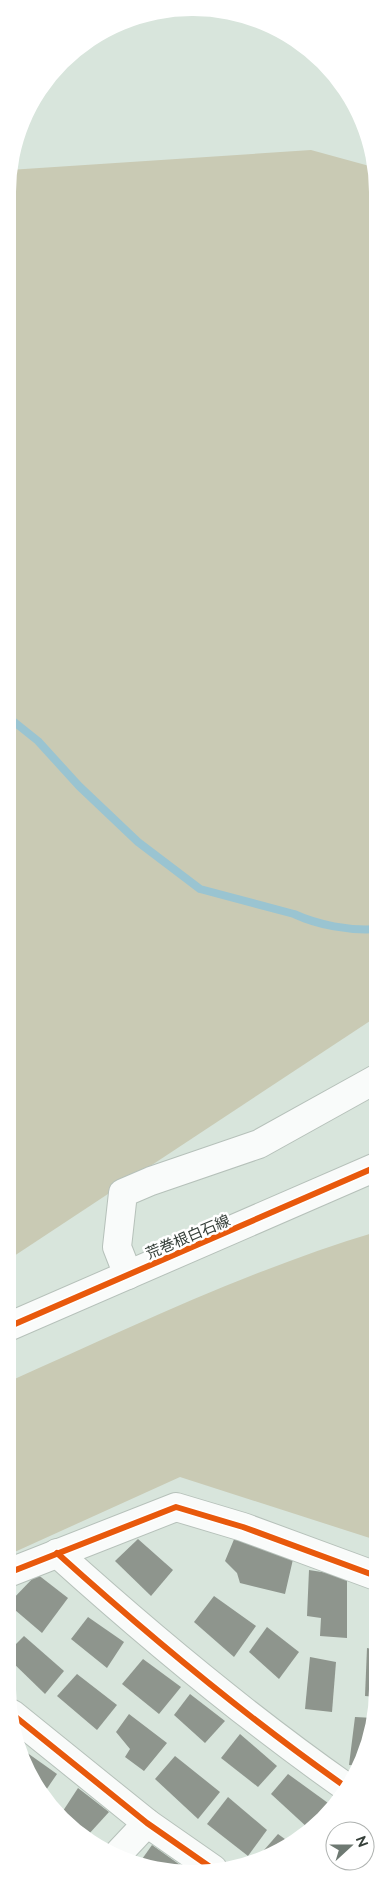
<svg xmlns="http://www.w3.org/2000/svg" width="385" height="1881" font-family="Raleway,'Noto Sans JP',sans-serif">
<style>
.green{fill:#c9cab4}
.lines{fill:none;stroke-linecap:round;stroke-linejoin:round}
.stream{stroke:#9ac4d1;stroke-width:8}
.building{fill:#8e958d}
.minor-casing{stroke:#b6c1ba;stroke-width:30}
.tertiary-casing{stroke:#b6c1ba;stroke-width:30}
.minor{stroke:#f9fbfa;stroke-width:28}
.tertiary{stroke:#f9fbfa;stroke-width:28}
.cycleway-casing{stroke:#fff;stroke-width:9}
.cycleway{stroke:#e8590c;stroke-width:6}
.labels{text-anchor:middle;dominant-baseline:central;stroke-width:5;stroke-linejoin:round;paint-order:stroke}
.street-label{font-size:15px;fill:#353f39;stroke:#fff}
</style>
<rect width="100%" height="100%" fill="#d8e5dc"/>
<g class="green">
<path d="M311 150 373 167 377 180 376 1013 370 1021 8 1260 9 170Z"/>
<path d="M376 1232V1540L180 1477 8 1555V1382C129 1328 249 1270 376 1232Z"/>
</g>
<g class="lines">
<path class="stream" d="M8 717 38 741 79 786 138 842 200 889 294 914C318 925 349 931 377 929"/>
</g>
<g class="building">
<path d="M235 1537 294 1555 285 1594 240 1583 237 1573 225 1561Z"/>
<path d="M138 1539 173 1570 151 1596 115 1561Z"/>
<path d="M309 1570 347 1576V1638L320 1636 321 1618 307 1616Z"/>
<path d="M37 1574 68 1598 42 1633 8 1604Z"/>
<path d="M214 1596 256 1626 234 1657 194 1622Z"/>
<path d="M88 1617 124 1642 107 1668 71 1639Z"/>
<path d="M267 1627 299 1652 279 1679 249 1652Z"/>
<path d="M24 1636 64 1671 45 1694 8 1658V1652Z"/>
<path d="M367 1648 376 1650V1697L365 1696Z"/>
<path d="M310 1657 336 1662 332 1712 305 1709Z"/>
<path d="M143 1659 181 1687 159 1714 122 1684Z"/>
<path d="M77 1674 117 1705 97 1730 57 1696Z"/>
<path d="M190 1694 225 1721 205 1743 174 1715Z"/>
<path d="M129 1714 167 1743 144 1771 125 1757 130 1749 116 1732Z"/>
<path d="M355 1717 374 1718 360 1766 349 1765Z"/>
<path d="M240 1734 277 1766 258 1787 221 1758Z"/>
<path d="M26 1752 57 1774 44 1793 21 1759Z"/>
<path d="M175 1756 220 1792 198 1819 155 1779Z"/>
<path d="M288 1774 328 1803 308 1828 271 1794Z"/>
<path d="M78 1788 109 1812 88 1835 61 1814Z"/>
<path d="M228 1797 267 1830 248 1856 207 1824Z"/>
<path d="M278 1834 289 1842 261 1859 258 1857Z"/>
<path d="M152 1845 190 1872 181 1873 140 1862Z"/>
</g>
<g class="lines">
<defs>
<g id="minor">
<path d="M128 1275 117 1247 123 1193 151 1181 259 1144 376 1079"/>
<path d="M57 1553C149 1636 245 1716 346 1787"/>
<path d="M8 1573 176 1507 243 1527 376 1576"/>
<path d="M12 1714 147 1823 213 1869"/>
<path d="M116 1856 147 1823"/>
</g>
<path id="tertiary" d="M8 1327 376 1167"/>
</defs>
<use href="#minor" class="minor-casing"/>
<use href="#tertiary" class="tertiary-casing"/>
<use href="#minor" class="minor"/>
<use href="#tertiary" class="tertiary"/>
<defs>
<g id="cycleway">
<path d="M8 1327 376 1167"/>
<path d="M57 1553C149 1636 245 1716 346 1787"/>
<path d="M8 1573 176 1507 243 1527 376 1576"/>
<path d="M12 1714 147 1823 213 1869"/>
</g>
</defs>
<use href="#cycleway" class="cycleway-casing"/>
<use href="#cycleway" class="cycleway"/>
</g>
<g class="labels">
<g class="street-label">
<text transform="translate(188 1237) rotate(-23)">荒巻根白石線</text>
</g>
</g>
<path d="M0 0H385V1881H0ZM192 16H193A176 176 0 0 1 369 192V1689A176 176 0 0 1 193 1865H192A176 176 0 0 1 16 1689V192A176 176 0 0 1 192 16Z" fill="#fff" fill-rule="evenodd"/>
<g transform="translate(350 1846) rotate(69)"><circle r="24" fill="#ffffff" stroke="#aeb2b0"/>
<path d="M0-4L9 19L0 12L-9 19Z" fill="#6e7972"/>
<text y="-8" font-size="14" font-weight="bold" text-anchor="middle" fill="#353f39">N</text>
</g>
</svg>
